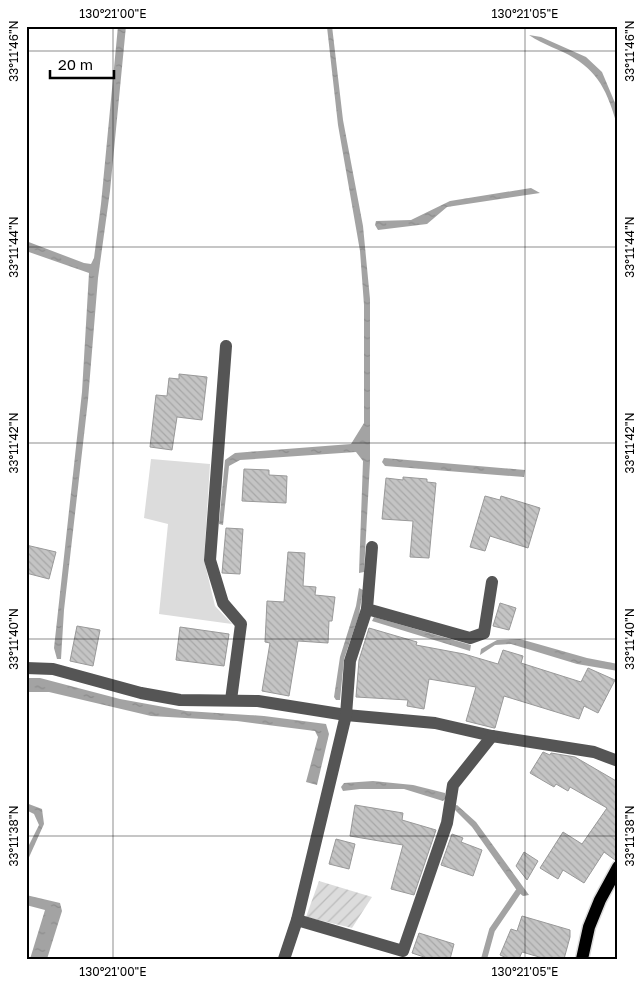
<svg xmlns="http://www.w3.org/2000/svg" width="644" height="985" font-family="'Golos Text',sans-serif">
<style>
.green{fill:#dcdcdc}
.garden{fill:url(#garden-furrows)}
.water{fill:url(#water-ripples)}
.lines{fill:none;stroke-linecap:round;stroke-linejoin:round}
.stream{stroke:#a3a3a3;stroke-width:6}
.building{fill:url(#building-back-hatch);stroke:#999}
.major-casing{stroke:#dbdbdb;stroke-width:15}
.minor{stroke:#555;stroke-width:12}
.major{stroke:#000;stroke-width:12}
.ticks{fill:none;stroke:#000;stroke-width:1;stroke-opacity:0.45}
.neatline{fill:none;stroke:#000;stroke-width:2}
.ticks-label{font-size:12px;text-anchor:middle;fill:#000}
</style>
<defs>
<pattern id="garden-furrows" width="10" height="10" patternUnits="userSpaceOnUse" patternTransform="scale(1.25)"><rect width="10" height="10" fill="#dcdcdc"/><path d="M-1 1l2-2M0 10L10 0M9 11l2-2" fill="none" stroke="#bbb"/></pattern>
<pattern id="water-ripples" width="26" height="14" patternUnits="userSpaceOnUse" patternTransform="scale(1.25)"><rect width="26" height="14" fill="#a3a3a3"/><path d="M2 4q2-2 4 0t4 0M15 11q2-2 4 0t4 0" fill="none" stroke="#8b8b8b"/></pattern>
<pattern id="building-back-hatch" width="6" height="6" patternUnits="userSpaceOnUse" patternTransform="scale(1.25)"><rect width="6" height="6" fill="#c4c4c4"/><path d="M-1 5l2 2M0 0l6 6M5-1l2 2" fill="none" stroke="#a7a7a7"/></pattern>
</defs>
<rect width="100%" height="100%" fill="#fff"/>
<path class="green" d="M151 459 210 464 204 560 215 606 232 624 159 614 168 524 144 518Z"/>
<path class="garden" d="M319 881 372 897 352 928 306 917Z"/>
<g class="water">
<path d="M118 26H126L110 191 98 278 88 400 64 610 61 659H57L54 648 82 392 89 273 26 251V241L84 263 91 264 94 258 101 204Z"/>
<path d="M332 26 343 120 363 226 370 299V462L364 572 359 573 363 461 356 452 240 460 229 466 223 525 219 524 225 460 235 453 351 444 364 423V305L360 251 338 125 327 27Z"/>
<path d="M529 35 541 37 586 57 602 72 618 110V128C609 98 602 75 574 58 560 49 543 45 529 35Z"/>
<path d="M531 188 540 193 447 207 427 224 378 230 375 225 376 221 411 220 450 201Z"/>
<path d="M384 458 525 470 524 477 385 466 382 462Z"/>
<path d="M359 588 363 590 359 615 344 659 340 700H336L334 697 340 657 356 606Z"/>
<path d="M374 617 471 645 470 651 372 621Z"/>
<path d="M520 639 587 658 618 664V671L577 664 511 644 495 645 480 655 481 649 497 640Z"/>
<path d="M26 678H40L120 699 186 711 264 716 326 724 329 734 317 785 306 782 318 737 315 731 237 721 151 716 49 692H26Z"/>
<path d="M373 781 413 785 445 793V799L443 801 404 789H360L343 791 341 787 344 783Z"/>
<path d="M26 803 42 809 44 824 26 864V851L39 825 34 814 26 810Z"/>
<path d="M457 805 476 822 529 895 523 896 518 892 472 827 454 809 453 806Z"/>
<path d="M26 895 60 903 62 911 47 959H30L45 910 26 905Z"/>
</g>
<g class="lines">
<path class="stream" d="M484 959 492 930 518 892"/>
</g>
<g class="building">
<path d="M179 374 207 377 202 420 177 417 172 450 150 447 156 395 167 396 169 378 179 379Z"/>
<path d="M244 469 269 470V475L287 476 286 503 242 501Z"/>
<path d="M403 477 427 479V482L436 483 429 558 410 557 413 521 382 519 386 478 403 480Z"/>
<path d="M485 496 500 500 501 496 540 508 528 548 490 536 485 551 470 547Z"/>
<path d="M226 528 243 529 240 574 222 573Z"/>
<path d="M26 545 56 552 49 579 26 573Z"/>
<path d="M288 552 305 553 303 586 316 587 315 595 335 597 332 621H329L328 643 298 641 289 696 262 691 270 643 265 642 267 601 284 602Z"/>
<path d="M500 603 516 608 509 630 493 626Z"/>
<path d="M77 626 100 630 93 666 70 661Z"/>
<path d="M180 627 229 634 224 666 176 660Z"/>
<path d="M369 628 417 642 416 645 464 654 498 664 503 650 523 656 521 663 581 682 588 668 615 680 598 713 584 706 579 719 504 696 495 728H494L466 721 476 687 429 679 424 709 407 706 408 700 356 697 359 660Z"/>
<path d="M543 752 550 755 551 753 575 757 618 782V859L615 860 604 852 584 883 563 870 558 879 540 868 563 832 582 844 607 808 570 787 568 791 556 784 554 787 530 773Z"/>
<path d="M355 805 403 813 402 820 436 830 414 895 391 889 403 845 350 836Z"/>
<path d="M452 834 463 838 461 842 482 850 473 876 441 865Z"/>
<path d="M336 839 355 844 349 869 329 864Z"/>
<path d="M524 852 538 861 527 880 516 866Z"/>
<path d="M522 916 570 930V937L564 959H546L522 952 519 959H509L500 955 511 929 517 931Z"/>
<path d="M419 933 454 944 450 959H430L412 953Z"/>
</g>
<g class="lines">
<defs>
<path id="major" d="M582 959 589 927 600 900 618 867"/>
</defs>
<use href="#major" class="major-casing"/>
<g class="minor">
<path d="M226 346 210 560 223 603 241 624 231 700"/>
<path d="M372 547 367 609 470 638 484 633 492 582"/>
<path d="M26 668 53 669 141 693 180 700 258 701 346 715 435 723 492 736 594 752 618 761"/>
<path d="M297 920 403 951 447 823 453 785 492 736"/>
<path d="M284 959 297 920 346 715 350 661 367 609"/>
</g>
<use href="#major" class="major"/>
</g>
<path class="ticks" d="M113 26V959M525 26V959M26 51H618M26 247H618M26 443H618M26 639H618M26 836H618"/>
<rect width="644" height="985" fill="none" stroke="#ffffff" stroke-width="55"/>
<path d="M50 70v8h64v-8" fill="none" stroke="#000000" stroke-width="2.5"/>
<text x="58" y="70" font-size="15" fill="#000000" stroke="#ffffff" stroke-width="4" paint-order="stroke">20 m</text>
<rect x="28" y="28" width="588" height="930" class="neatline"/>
<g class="ticks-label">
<text x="113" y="18">130°21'00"E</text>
<text x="525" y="18">130°21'05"E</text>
<text transform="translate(14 51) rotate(-90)" y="4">33°11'46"N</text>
<text transform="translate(630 51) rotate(-90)" y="4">33°11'46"N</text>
<text transform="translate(14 247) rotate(-90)" y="4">33°11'44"N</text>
<text transform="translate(630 247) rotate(-90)" y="4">33°11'44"N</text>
<text transform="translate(14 443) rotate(-90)" y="4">33°11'42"N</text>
<text transform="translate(630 443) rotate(-90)" y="4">33°11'42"N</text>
<text transform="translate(14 639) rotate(-90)" y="4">33°11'40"N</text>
<text transform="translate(630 639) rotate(-90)" y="4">33°11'40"N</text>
<text transform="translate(14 836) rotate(-90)" y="4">33°11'38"N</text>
<text transform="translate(630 836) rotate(-90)" y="4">33°11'38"N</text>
<text x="113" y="976">130°21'00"E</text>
<text x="525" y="976">130°21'05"E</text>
</g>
</svg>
